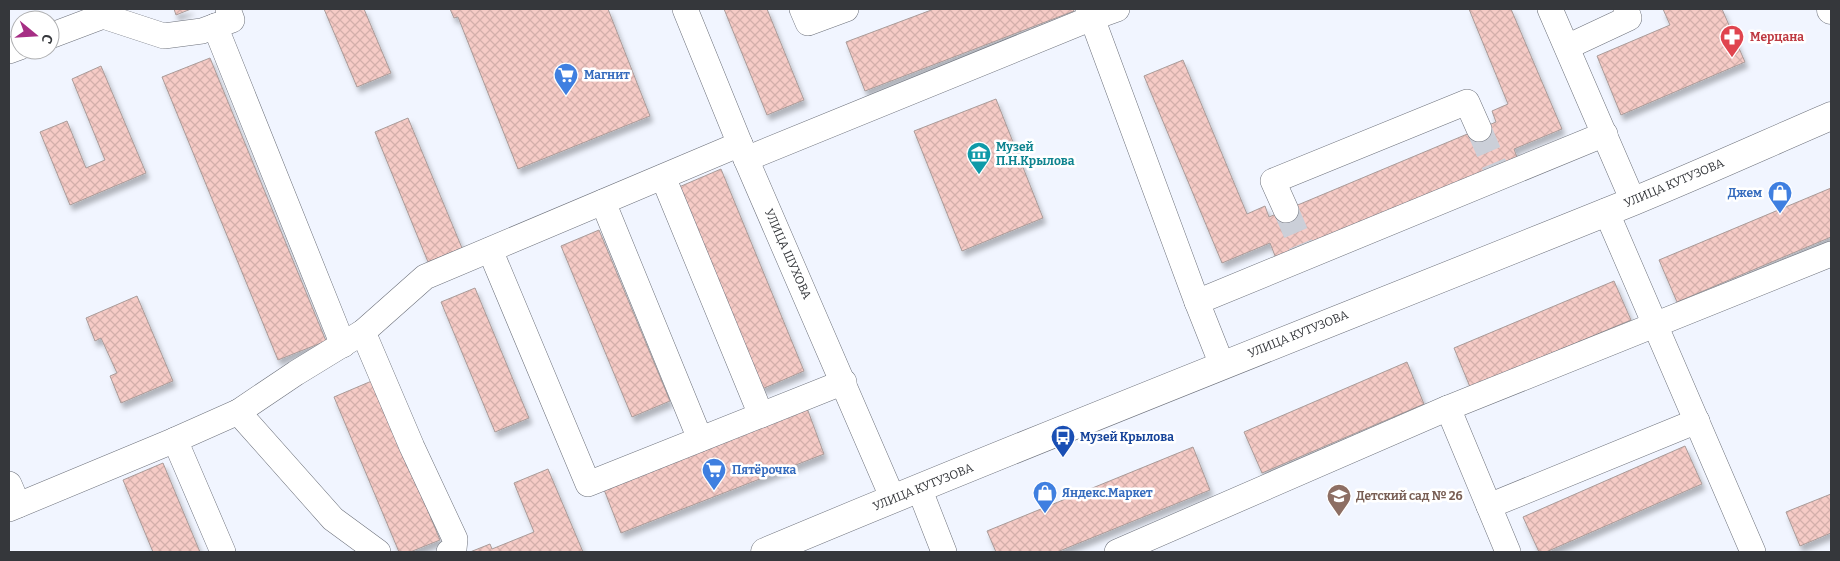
<svg xmlns="http://www.w3.org/2000/svg" width="1840" height="561" font-family="Bitter,serif">
<style>
.building{fill:url(#building-cross-hatch);stroke:#a99b99;filter:url(#shadow)}
.lines{fill:none;stroke-linecap:round;stroke-linejoin:round}
.minor-tunnel{stroke:#cbcfd8;stroke-width:25;stroke-dasharray:25 12;stroke-linecap:butt}
.minor-casing{stroke:#6d717b;stroke-width:26}
.major-casing{stroke:#6d717b;stroke-width:29}
.minor{stroke:#fff;stroke-width:25}
.major{stroke:#fff;stroke-width:28}
.labels{text-anchor:middle;dominant-baseline:central;stroke-width:5;stroke-linejoin:round;paint-order:stroke}
.health-label{font-size:12px;font-weight:bold;fill:#be3a42;stroke:#fff;text-anchor:start}
.shop-label{font-size:12px;font-weight:bold;fill:#366cbe;stroke:#fff;text-anchor:start}
.culture-label{font-size:12px;font-weight:bold;fill:#0d838f;stroke:#fff;text-anchor:start}
.street-label{font-size:12px;fill:#35373b;stroke:#fff}
.transit-label{font-size:12px;font-weight:bold;fill:#164399;stroke:#fff;text-anchor:start}
.education-label{font-size:12px;font-weight:bold;fill:#785e54;stroke:#fff;text-anchor:start}
</style>
<defs>
<pattern id="building-cross-hatch" width="8" height="8" patternUnits="userSpaceOnUse" patternTransform="scale(1.25)"><rect width="8" height="8" fill="#f6cbc6"/><path d="M0 0l8 8M0 8l8-8" fill="none" stroke="#d4afab"/></pattern>
<filter id="shadow"><feDropShadow dx="3" dy="5.5" stdDeviation="2.5" flood-color="#0004"/></filter>
</defs>
<rect width="100%" height="100%" fill="#f1f5ff"/>
<g class="building">
<path d="M174 9H191L176 15Z"/>
<path d="M324 9H364L391 73 357 87Z"/>
<path d="M450 9H608L650 116 518 169 458 17 454 18Z"/>
<path d="M724 9H767L804 100 767 115Z"/>
<path d="M934 9H1073L1074 11 865 91 846 42Z"/>
<path d="M1469 9H1511L1562 129 1514 149 1518 160 1277 261 1270 243 1222 263 1144 76 1183 60 1247 214 1265 206 1269 217 1496 122 1492 111 1508 104Z"/>
<path d="M1663 9H1722L1745 62 1621 115 1597 56 1670 25Z"/>
<path d="M210 58 326 341 278 360 162 77Z"/>
<path d="M101 66 146 173 70 205 40 132 67 121 86 168 105 160 72 79Z"/>
<path d="M996 99 1043 218 962 251 914 131Z"/>
<path d="M408 118 462 248 428 262 375 132Z"/>
<path d="M721 169 804 371 762 389 679 187Z"/>
<path d="M1831 188V237L1677 302 1659 260Z"/>
<path d="M599 230 670 401 632 417 561 246Z"/>
<path d="M1614 281 1631 320 1470 387 1454 348Z"/>
<path d="M475 288 529 418 495 432 441 302Z"/>
<path d="M137 296 173 381 121 403 110 376 117 373 101 338 95 341 86 318Z"/>
<path d="M1407 362 1424 404 1262 473 1244 432Z"/>
<path d="M374 380 440 540 410 552H399L334 397Z"/>
<path d="M807 408 824 454 621 533 603 487Z"/>
<path d="M1685 446 1702 484 1546 552H1539L1523 517Z"/>
<path d="M1193 447 1210 490 1057 552H996L987 531Z"/>
<path d="M163 463 200 552H153L123 480Z"/>
<path d="M548 469 583 552H470L490 544 492 549 534 532 514 483Z"/>
<path d="M1831 494V533L1800 546 1786 512Z"/>
</g>
<g class="lines">
<g class="minor-tunnel">
<path d="M1479 129 1496 169"/>
<path d="M1286 210 1303 250"/>
</g>
<defs>
<g id="minor">
<path d="M685 9 746 159 893 499"/>
<path d="M802 9 808 23 846 9"/>
<path d="M1117 9 1092 18 1197 302 1222 365"/>
<path d="M1550 9 1633 201"/>
<path d="M215 26 343 345"/>
<path d="M50 36 103 16 164 36 202 31 232 20 228 9"/>
<path d="M1567 47 1629 18 1626 9"/>
<path d="M9 51 20 47"/>
<path d="M746 159 1092 18 1088 9"/>
<path d="M663 177 761 415"/>
<path d="M603 202 700 439"/>
<path d="M1286 210 1273 181 1467 102 1479 129"/>
<path d="M1606 211 1753 552"/>
<path d="M490 250 588 484 844 382"/>
<path d="M1197 302 1605 134"/>
<path d="M363 332 412 447 455 539 454 549 449 552"/>
<path d="M1448 408 1508 552"/>
<path d="M238 412 333 519 378 552"/>
<path d="M9 484 18 505"/>
<path d="M919 488 944 552"/>
<path d="M1489 506 1697 421"/>
<path d="M9 509 175 440"/>
<path d="M223 552 175 440 238 412 296 373 363 332 425 277 740 144"/>
<path d="M1117 552 1448 408 1831 254"/>
</g>
<g id="major">
<path d="M1831 9V10"/>
<path d="M765 552C1053 431 1344 318 1634 201 1700 174 1766 144 1831 116"/>
</g>
</defs>
<use href="#minor" class="minor-casing"/>
<use href="#major" class="major-casing"/>
<use href="#minor" class="minor"/>
<use href="#major" class="major"/>
</g>
<defs>
<symbol id="pharmacy-pin" viewBox="-11 -11 22 30"><path d="M0 17L-7.5 6A9.5 9.5 0 1 1 7.5 6Z" fill="#e0444e" stroke="#fff"/><path d="M-2-6h4v4h4v4h-4v4h-4v-4h-4v-4h4Z" fill="#fff"/></symbol>
<symbol id="supermarket-pin" viewBox="-11 -11 22 30"><path d="M0 17L-7.5 6A9.5 9.5 0 1 1 7.5 6Z" fill="#3f7fe0" stroke="#fff"/><path d="M-6-5.5h2.5l.6 2H6L4.5 2H-2.5L-4.4-4H-6ZM-1.5 3.2a1.3 1.3 0 1 0 .1 0ZM3 3.2a1.3 1.3 0 1 0 .1 0Z" fill="#fff"/></symbol>
<symbol id="museum-pin" viewBox="-11 -11 22 30"><path d="M0 17L-7.5 6A9.5 9.5 0 1 1 7.5 6Z" fill="#0f9aa8" stroke="#fff"/><path d="M0-6L6-3V-2H-6V-3ZM-5-1h2V3h-2ZM-1-1h2V3h-2ZM3-1h2V3H3ZM-6 4H6V6H-6Z" fill="#fff"/></symbol>
<symbol id="shop-pin" viewBox="-11 -11 22 30"><path d="M0 17L-7.5 6A9.5 9.5 0 1 1 7.5 6Z" fill="#3f7fe0" stroke="#fff"/><path d="M-5-2.5h2.3a2.7 3.5 0 0 1 5.4 0H5L5.5 6h-11ZM-1.5-2.5h3a1.5 2.3 0 0 0-3 0Z" fill="#fff"/></symbol>
<symbol id="bus-pin" viewBox="-11 -11 22 30"><path d="M0 17L-7.5 6A9.5 9.5 0 1 1 7.5 6Z" fill="#1a4fb4" stroke="#fff"/><path d="M-5-6H5V4H4V6H2V4H-2V6H-4V4H-5ZM-3.5-4V0h7V-4ZM-3.5 1.2v1.5H-2V1.2ZM2 1.2v1.5H3.5V1.2Z" fill="#fff"/></symbol>
<symbol id="school-pin" viewBox="-11 -11 22 30"><path d="M0 17L-7.5 6A9.5 9.5 0 1 1 7.5 6Z" fill="#8d6e63" stroke="#fff"/><path d="M0-5L7-2L0 1L-7-2ZM-4 1L0 2.5L4 1V4Q0 6-4 4Z" fill="#fff"/></symbol>
</defs>
<g fill-rule="evenodd">
<use href="#pharmacy-pin" x="1718" y="23" width="28" height="38"/>
<use href="#supermarket-pin" x="552" y="61" width="28" height="38"/>
<use href="#museum-pin" x="965" y="140" width="28" height="38"/>
<use href="#shop-pin" x="1766" y="179" width="28" height="38"/>
<use href="#bus-pin" x="1049" y="423" width="28" height="38"/>
<use href="#supermarket-pin" x="700" y="456" width="28" height="38"/>
<use href="#shop-pin" x="1031" y="479" width="28" height="38"/>
<use href="#school-pin" x="1325" y="482" width="28" height="38"/>
</g>
<g class="labels">
<g class="health-label">
<text x="1750" y="37">Мерцана</text>
</g>
<g class="shop-label">
<text x="584" y="75">Магнит</text>
<text x="1762" y="193" text-anchor="end">Джем</text>
<text x="732" y="470">Пятёрочка</text>
<text x="1062" y="493">Яндекс.Маркет</text>
</g>
<g class="culture-label">
<text x="996" y="147">Музей<tspan x="996" dy="14">П.Н.Крылова</tspan></text>
</g>
<g class="street-label">
<text transform="translate(1674 183) rotate(-23)">УЛИЦА КУТУЗОВА</text>
<text transform="translate(788 254) rotate(66)">УЛИЦА ШУХОВА</text>
<text transform="translate(1298 334) rotate(-22)">УЛИЦА КУТУЗОВА</text>
<text transform="translate(923 487) rotate(-22)">УЛИЦА КУТУЗОВА</text>
</g>
<g class="transit-label">
<text x="1080" y="437">Музей Крылова</text>
</g>
<g class="education-label">
<text x="1356" y="496">Детский сад № 26</text>
</g>
</g>
<rect width="1840" height="561" fill="none" stroke="#35373b" stroke-width="20"/>
<g transform="translate(35 35) rotate(108)"><circle r="24" fill="#ffffff" stroke="#aeafb1"/>
<path d="M0-4L9 19L0 12L-9 19Z" fill="#a62e84"/>
<text y="-8" font-size="14" font-weight="bold" text-anchor="middle" fill="#35373b">С</text>
</g>
</svg>
